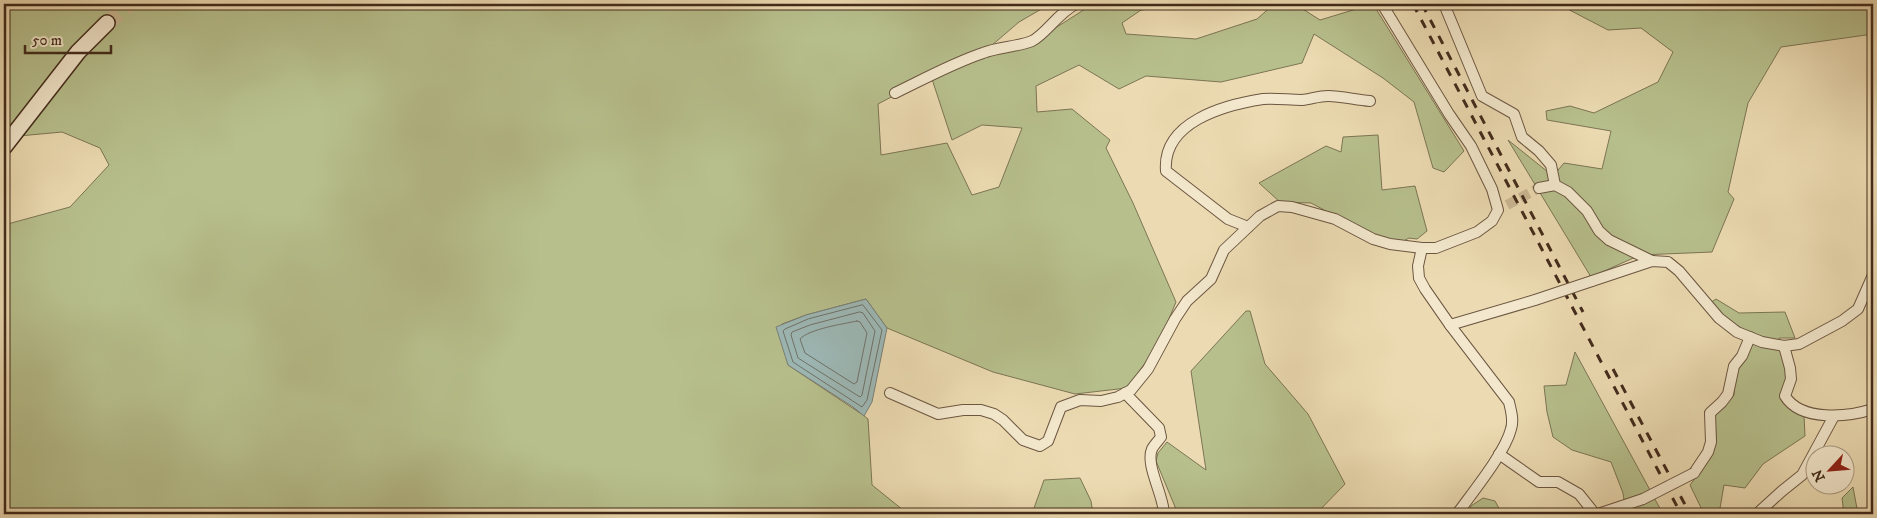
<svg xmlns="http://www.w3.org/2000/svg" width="1877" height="518" font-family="'IM FELL DW Pica',serif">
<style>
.green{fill:#b7c08d;stroke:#7c7554;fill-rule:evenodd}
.water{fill:#9db9b7;stroke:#798079}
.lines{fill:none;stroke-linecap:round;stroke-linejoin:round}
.shore{stroke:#707269;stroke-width:1}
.street-tunnel{stroke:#cab894;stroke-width:10;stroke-dasharray:10 5;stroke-linecap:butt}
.secondary-tunnel{stroke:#cab894;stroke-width:15;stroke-dasharray:15 8;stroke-linecap:butt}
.street-casing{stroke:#6c5641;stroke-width:12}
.secondary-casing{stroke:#422a1b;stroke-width:18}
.street{stroke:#f3e8cd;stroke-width:10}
.secondary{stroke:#f3e8cd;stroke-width:15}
.rail{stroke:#422a1b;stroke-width:3;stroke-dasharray:9 9;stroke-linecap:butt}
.street-bridge-casing{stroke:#6c5641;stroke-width:12;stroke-linecap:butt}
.street-bridge{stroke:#f3e8cd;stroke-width:10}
</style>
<rect width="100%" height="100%" fill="#ecdbb2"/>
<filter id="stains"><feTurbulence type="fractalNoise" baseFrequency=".004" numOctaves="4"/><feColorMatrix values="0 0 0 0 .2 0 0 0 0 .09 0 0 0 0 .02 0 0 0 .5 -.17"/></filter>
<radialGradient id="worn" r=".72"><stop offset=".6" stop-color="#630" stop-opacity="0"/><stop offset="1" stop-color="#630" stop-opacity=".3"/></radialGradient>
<g class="green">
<path d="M4 4H1050L1019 22 984 52 1027 46 1093 4H1177V6L1141 10 1122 23 1126 34 1196 39 1257 19 1274 4H1295L1320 20 1373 4 1464 151 1444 172 1433 168 1414 102 1383 78 1314 34 1302 63 1221 82 1146 76 1119 89 1079 65 1036 86 1037 112 1072 109 1110 140 1106 148 1133 203 1176 302 1158 345 1127 388 1075 394 993 372 887 328 866 299 806 315 782 324 788 365 860 413 853 407 868 419 872 485 908 514H4V225L70 207 109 165 100 148 62 132 19 136 4 146ZM931 76 952 140 982 125 1022 128 999 187 972 195 947 143 881 155 878 104Z"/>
<path d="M1558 4H1873V34L1781 47 1748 103 1728 192 1734 199 1712 252 1640 255 1591 277 1508 140 1553 176 1564 163 1602 169 1611 131 1547 120 1546 111 1570 106 1594 113 1658 82 1673 52 1641 28 1608 30Z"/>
<path d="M1378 135 1382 190 1415 186 1427 231 1417 239 1409 238 1400 243 1366 232 1311 203 1280 202 1259 183 1326 146 1341 152 1343 137Z"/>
<path d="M1716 299 1739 313 1785 312 1795 338H1779L1789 378 1782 402 1804 416 1805 436 1763 464 1745 488 1724 485 1719 514H1704L1690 485 1713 454 1716 439 1715 416 1734 395 1735 373 1756 337 1722 316 1710 303Z"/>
<path d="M1246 311H1250L1265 364 1308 414 1345 484 1316 514H1178L1156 461 1158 453 1167 442 1206 470 1191 371Z"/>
<path d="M1575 352 1663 514H1626L1623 493 1611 462 1572 450 1553 437 1547 412 1544 386 1566 385Z"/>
<path d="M1080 478 1091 501 1093 514H1029L1033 511 1044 480Z"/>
<path d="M1853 487 1858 514H1844L1842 498Z"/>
<path d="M1483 498 1495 501 1502 514H1467L1471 506Z"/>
</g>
<path class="water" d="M866 299 887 328 872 402 864 416 853 407 788 365 776 327 806 315Z"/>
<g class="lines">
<g class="shore">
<path d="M863 305 882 330 867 400 862 407 793 362 783 331 785 329 808 319Z"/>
<path d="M860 312 863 313 875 331 862 395 860 397 798 358 791 335 792 332 810 325Z"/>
<path d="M857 321 860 322 867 333 857 382 854 384 805 353 800 339C809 329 843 324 857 321Z"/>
</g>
<path class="street-tunnel" d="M1507 205 1539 188"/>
<path class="secondary-tunnel" d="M107 23 131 4"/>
<defs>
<g id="street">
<path d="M1444 4 1482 96 1514 114 1522 137 1539 151 1551 165 1555 185 1568 192 1587 211 1599 231 1609 240 1652 261"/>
<path d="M895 93C924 79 953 63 983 53 998 47 1017 47 1032 41 1046 34 1058 13 1076 4"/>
<path d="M1539 188 1555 185"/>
<path d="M1248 227 1228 219 1166 171C1162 122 1224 105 1263 99 1276 98 1289 100 1302 100 1311 99 1319 96 1328 96 1342 96 1356 100 1370 101"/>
<path d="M1422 248 1418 266 1419 278 1425 289 1450 325 1509 402C1511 411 1514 420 1511 429 1505 453 1472 493 1457 514"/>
<path d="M1592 281 1652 261 1668 262 1679 271 1719 318 1737 332 1762 342 1784 346 1799 344 1842 321 1858 309 1873 275"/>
<path d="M1450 325 1535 300"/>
<path d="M1784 346 1790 368 1791 379 1785 396C1801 422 1848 417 1873 409"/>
<path d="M890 393 938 414 963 410H981L994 414 1003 420 1023 440 1040 446 1048 441 1061 407 1080 400 1101 401 1118 397 1131 390 1148 369 1175 319 1187 301 1211 279 1224 250 1260 216 1278 206 1292 207 1335 219 1373 239 1390 244 1422 248H1436L1477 232 1492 221 1498 210 1492 189 1471 146 1449 114 1382 4"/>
<path d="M1125 393 1159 428 1161 437C1159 440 1154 445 1152 449 1145 465 1164 496 1164 514"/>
<path d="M1499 454 1539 482H1558L1579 494 1595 514"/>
<path d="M1694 473 1708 452 1711 442 1710 413 1722 402 1728 394 1734 366 1742 356 1750 337"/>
<path d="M1598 514 1643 499"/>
<path d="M1761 514 1760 511 1782 491 1802 475 1834 416"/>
</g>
<path id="secondary" d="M4 147 78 52 107 23"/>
</defs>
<use href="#street" class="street-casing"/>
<use href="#secondary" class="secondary-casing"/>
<use href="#street" class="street"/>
<use href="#secondary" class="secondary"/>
<g class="rail">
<path d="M1413 4 1681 514"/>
<path d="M1422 4 1583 312"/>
<path d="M1613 369 1690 514"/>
</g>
<defs>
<g id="street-bridge">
<path d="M1535 300 1592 281"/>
<path d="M1643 499 1694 473"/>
</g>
</defs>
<use href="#street-bridge" class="street-bridge-casing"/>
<use href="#street-bridge" class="street-bridge"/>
</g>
<rect width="1877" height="518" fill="none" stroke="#ecdbb2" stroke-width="20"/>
<rect x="5" y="5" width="1867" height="508" fill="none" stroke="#422a1b" stroke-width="2.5"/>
<rect x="10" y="10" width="1857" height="498" fill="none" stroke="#422a1b"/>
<g transform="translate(1830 470) rotate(244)"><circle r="24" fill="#f3e8cd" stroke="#ac9c86"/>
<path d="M0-4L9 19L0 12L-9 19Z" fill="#8f2418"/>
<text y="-8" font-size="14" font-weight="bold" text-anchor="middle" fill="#422a1b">N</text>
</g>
<path d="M25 45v8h86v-8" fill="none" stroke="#422a1b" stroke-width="2.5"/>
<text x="32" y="45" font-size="15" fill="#422a1b" stroke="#f3e8cd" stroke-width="4" paint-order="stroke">50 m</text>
<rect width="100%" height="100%" filter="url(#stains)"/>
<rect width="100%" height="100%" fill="url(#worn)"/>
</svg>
